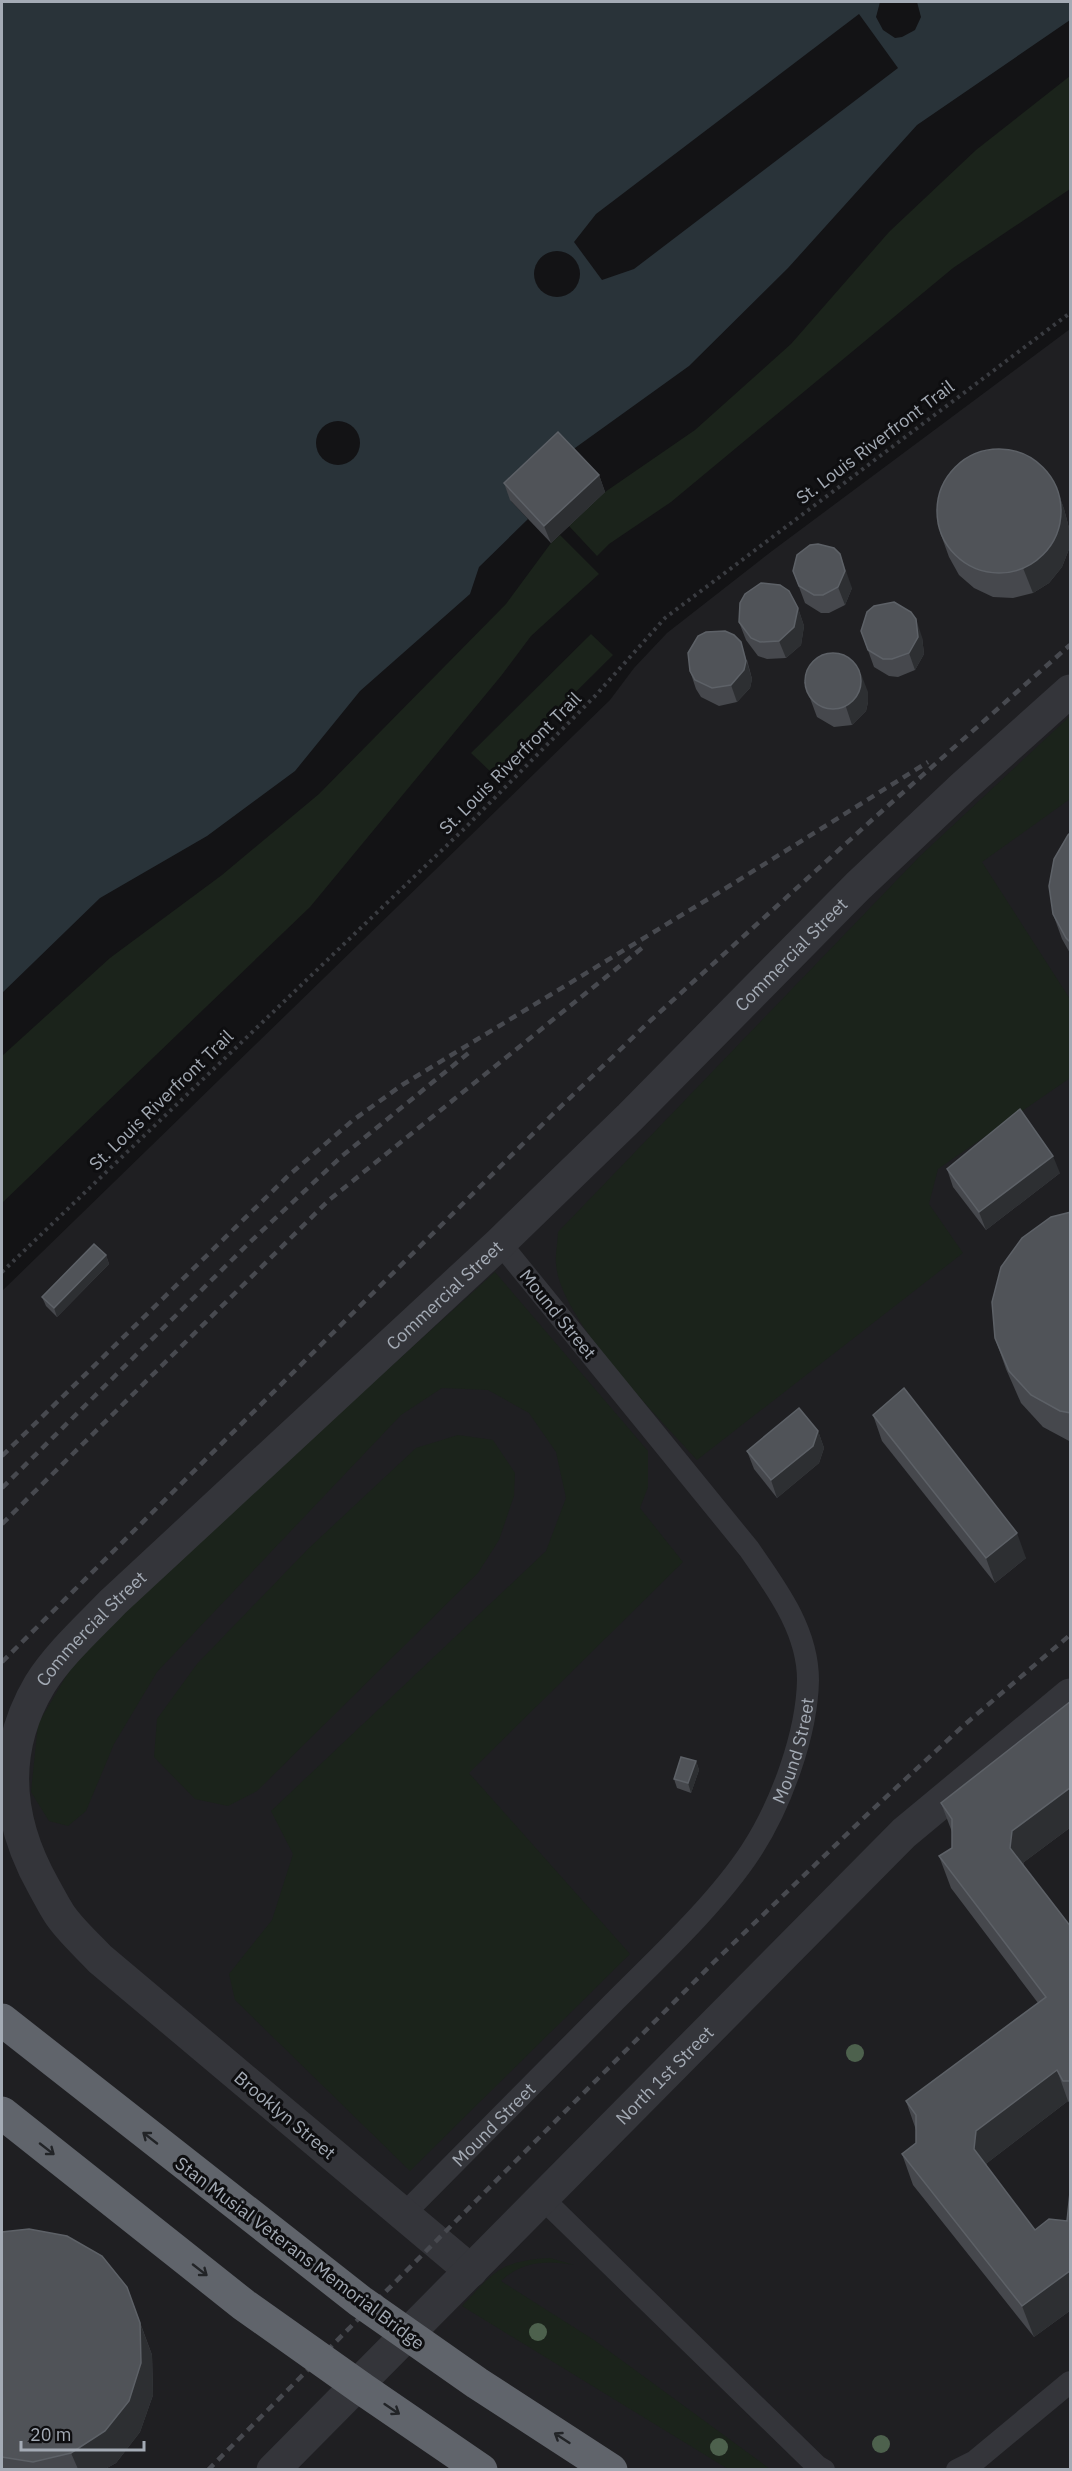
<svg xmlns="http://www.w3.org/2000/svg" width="1072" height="2471" font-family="'IBM Plex Sans',sans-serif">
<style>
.built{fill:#1f1f22}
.green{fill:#1b231b}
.water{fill:#293339}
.pier{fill:#131315}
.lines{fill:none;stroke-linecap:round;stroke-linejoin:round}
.path{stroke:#3a3c41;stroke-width:4;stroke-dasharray:3 4.5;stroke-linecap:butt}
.service{stroke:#34353a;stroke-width:22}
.minor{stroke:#34353a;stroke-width:33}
.rail{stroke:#47494f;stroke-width:4.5;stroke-dasharray:8 6;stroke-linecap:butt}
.motorway-bridge{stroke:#60646b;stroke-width:33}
.tree{fill:#4d614d}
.wall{fill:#46484d}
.shaded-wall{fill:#2d2f32}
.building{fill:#505358;stroke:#5d6167;stroke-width:1.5}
.oneway{stroke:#222427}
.labels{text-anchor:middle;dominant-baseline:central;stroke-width:6;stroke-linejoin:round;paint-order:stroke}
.street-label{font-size:18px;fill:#a4abb5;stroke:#0e0e10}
</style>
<rect width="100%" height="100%" fill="#131315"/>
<path class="built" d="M1070 329V2469L2 2470V1291L610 700 634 668 667 633 772 551Z"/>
<g class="green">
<path d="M1070 76V189L953 268 671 502 609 544 597 556 569 526 605 492 695 430 791 344 889 232 976 150Z"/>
<path d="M560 535 599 574 531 636 501 676 310 907 2 1203V1056L110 958 222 875 319 794 506 604 551 543Z"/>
<path d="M591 634 613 655 493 774 471 753Z"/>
<path d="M1070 716V799L982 862 1070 999V1078L938 1169 929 1204 963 1253 697 1460C659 1417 560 1320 556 1264 555 1253 558 1242 558 1232L920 856Z"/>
<path d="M495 1272 648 1451V1487L640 1508 683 1562 469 1773 630 1954 410 2171 235 2000 229 1974 272 1920 293 1854 271 1811 546 1551 566 1498 556 1452 529 1413 488 1390 442 1388 401 1415 157 1672 114 1744 86 1811 68 1826 49 1821 31 1792 38 1724 75 1661 128 1605Z"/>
<path d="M458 1435 493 1440 515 1473 514 1496 499 1540 478 1573 257 1791 228 1806 195 1799 154 1757 157 1719 197 1664 308 1549 416 1448Z"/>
<path d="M550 2258 574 2265C548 2260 522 2261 501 2281L594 2340 770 2469H728L462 2306C495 2271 500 2261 550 2258Z"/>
</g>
<path class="water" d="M2 2H1070V20L917 125 788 268 689 366 568 453 511 501 528 519 479 567 470 594 360 691 295 771 207 836 100 898 2 993Z"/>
<g class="pier">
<path d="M880 2H917L921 17 915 30 902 37 895 38 883 30 876 17Z"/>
<path d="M859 14 898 68 634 269 602 280 574 242 596 214Z"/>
<circle cx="557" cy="274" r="23"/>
<circle cx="338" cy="443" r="22"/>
</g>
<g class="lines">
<path class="path" d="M2 1272 465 828 596 695 665 618 1070 313"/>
<g class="service">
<path d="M542 2198 817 2466 824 2470"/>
<path id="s1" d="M403 2215C474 2144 544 2073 614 2002 659 1957 717 1903 751 1851 781 1805 807 1734 808 1680 808 1630 776 1588 749 1549L500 1243"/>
<path d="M957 2470 975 2461 1070 2382"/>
</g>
<g class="minor">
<path id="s2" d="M471 2271 100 1959C87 1945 71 1931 60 1915 54 1906 49 1896 44 1887 6 1820 0 1751 40 1684 59 1654 88 1628 113 1602L500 1243 630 1117 858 886 963 787 1070 691"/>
<path id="s3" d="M273 2470 904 1833 1070 1695"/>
</g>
<g class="rail">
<path d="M2 1456 288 1176 352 1121 402 1085 718 893 928 762"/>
<path d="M2 1488 249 1243 342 1156 471 1051"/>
<path d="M2 1524 329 1200 642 948"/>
<path d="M2 1662 552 1115 650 1021 873 819 1070 645"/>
<path d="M208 2470 715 1961 872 1810 963 1726 1070 1635"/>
</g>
<g class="motorway-bridge">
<path d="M2 2020 360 2301 477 2383 611 2470"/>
<path d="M2 2113 244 2305 364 2390 481 2470"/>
</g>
</g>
<g class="tree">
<circle cx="855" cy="2053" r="9"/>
<circle cx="538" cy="2332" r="9"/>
<circle cx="881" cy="2444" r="9"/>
<circle cx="719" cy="2447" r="9"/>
</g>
<g class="wall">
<path d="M599 475 605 492 551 543 510 500 504 483Z"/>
<path d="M1055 484 1064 509 1069 528V549L1062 567 1049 583 1033 593 1013 598 993 597 974 588 959 575 949 557 940 532Z"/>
<path d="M793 571 852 588 845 605 829 613H821L805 603Z"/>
<path d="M798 608 804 626 801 645 786 658 767 659 758 656 746 640 739 622Z"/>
<path d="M861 631 922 637 924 654 915 670 898 677 889 676 874 667Z"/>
<path d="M747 660 752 679 750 688 737 702 719 706 701 697 696 689 690 671Z"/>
<path d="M804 682 868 692V702L866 711 852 725 834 727 817 717Z"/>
<path d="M1071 832V955L1062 939 1053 914Z"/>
<path d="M947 1169 1060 1173 986 1230 953 1187Z"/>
<path d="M1071 1212V1442L1043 1427 1021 1403 1006 1369 995 1338Z"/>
<path d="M106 1255 109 1264 57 1317 46 1306 42 1297Z"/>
<path d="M873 1415 1026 1558 995 1583 882 1441Z"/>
<path d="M818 1431 824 1448 819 1463 777 1498 754 1469 747 1451Z"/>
<path d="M1071 1701V1827L1024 1862 1023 1865 1071 1927V2105L1068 2101 987 2163V2166L1071 2310 1034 2337 913 2185 902 2154 916 2143V2130L906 2101 1038 2003 951 1888 939 1856 952 1848V1832L941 1803Z"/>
<path d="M696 1761 699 1770 691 1793 677 1788 674 1779Z"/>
<path d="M2 2232 127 2287 152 2355 153 2395 140 2432 116 2463 105 2469H2Z"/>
</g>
<g class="shaded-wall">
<path d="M599 475 605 492 551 543 544 526Z"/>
<path d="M1055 484 1064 509 1069 528V549L1062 567 1049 583 1033 593 1023 568Z"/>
<path d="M840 554 852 588 845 605 838 587Z"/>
<path d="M798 608 804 626 801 645 786 658 779 641Z"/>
<path d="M916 619 922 637 924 654 915 670 909 653Z"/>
<path d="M741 642 752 679 750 688 737 702 731 685Z"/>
<path d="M861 674 868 692V702L866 711 852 725 846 707Z"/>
<path d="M1053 1156 1060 1173 986 1230 979 1212Z"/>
<path d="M106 1255 109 1264 57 1317 54 1308Z"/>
<path d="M818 1431 824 1448 819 1463 777 1498 771 1480Z"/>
<path d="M1017 1533 1026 1558 995 1583 986 1558Z"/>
<path d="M696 1761 699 1770 691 1793 688 1783Z"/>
<path d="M1071 1787V1827L1024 1862 1021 1879 1010 1848 1012 1831Z"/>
<path d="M1057 2070 1068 2101 987 2163 985 2180 974 2149 976 2131Z"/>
<path d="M1071 2270V2310L1034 2337 1022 2306Z"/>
<path d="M140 2323 152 2355 153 2395 140 2432 116 2463 105 2469H78L71 2453Z"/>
</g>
<g class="building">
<path d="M558 432 599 475 544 526 504 483Z"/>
<circle cx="999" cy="511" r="62"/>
<path d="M818 544 834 548 840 554 845 571 838 587 823 595H814L799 586 793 571 797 555 810 545Z"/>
<path d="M761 583 780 585 789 591 798 608 794 627 779 641 760 642 751 638 739 622 740 603 745 594Z"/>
<path d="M894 602 911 612 916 619 918 637 909 653 892 659H883L868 650 861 631 867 612 874 606Z"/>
<path d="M725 631 734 635 741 642 746 661 744 670 731 685 712 688 695 680 690 671 688 653 698 636 706 632Z"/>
<circle cx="833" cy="681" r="28"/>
<path d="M1071 832V943L1066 938 1053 914 1049 886 1054 859 1068 835Z"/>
<path d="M1020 1109 1053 1156 979 1212 947 1169Z"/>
<path d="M1071 1212V1413L1060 1411 1031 1395 1009 1371 995 1338 992 1302 1001 1267 1022 1238 1051 1217Z"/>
<path d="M94 1244 106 1255 54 1308 42 1297Z"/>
<path d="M904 1388 1017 1533 986 1558 873 1415Z"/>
<path d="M799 1408 818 1431 813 1446 771 1480 747 1451Z"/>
<path d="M1071 1701V1787L1012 1831 1010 1848 1071 1927V2081H1063L1057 2070 976 2131 974 2149 1035 2230 1049 2219 1067 2221 1071 2183V2270L1022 2306 902 2154 916 2143V2115L906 2101 1046 1997 939 1856 952 1848V1819L941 1803Z"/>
<path d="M681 1757 696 1761 688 1783 674 1779Z"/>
<path d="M29 2229 67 2236 102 2256 127 2287 140 2323 141 2363 129 2401 105 2431 71 2453 33 2462 2 2457V2232Z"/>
</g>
<defs><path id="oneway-shaft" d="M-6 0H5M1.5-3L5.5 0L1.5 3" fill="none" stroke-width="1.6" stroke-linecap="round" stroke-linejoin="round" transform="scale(1.5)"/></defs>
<g class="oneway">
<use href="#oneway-shaft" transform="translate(150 2138) rotate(-142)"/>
<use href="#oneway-shaft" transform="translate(47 2149) rotate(38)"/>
<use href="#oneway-shaft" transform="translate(200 2270) rotate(38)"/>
<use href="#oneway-shaft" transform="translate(392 2409) rotate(34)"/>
<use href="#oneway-shaft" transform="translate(562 2438) rotate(-147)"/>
</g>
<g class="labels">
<g class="street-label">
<text transform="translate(875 442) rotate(-37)">St. Louis Riverfront Trail</text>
<text transform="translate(510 763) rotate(-45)">St. Louis Riverfront Trail</text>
<text stroke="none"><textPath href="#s2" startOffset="1838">Commercial Street</textPath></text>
<text transform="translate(161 1100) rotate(-44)">St. Louis Riverfront Trail</text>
<text stroke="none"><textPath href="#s2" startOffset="1352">Commercial Street</textPath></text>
<text transform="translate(558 1314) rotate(51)">Mound Street</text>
<text stroke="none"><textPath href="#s2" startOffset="866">Commercial Street</textPath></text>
<text stroke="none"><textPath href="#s1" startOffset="614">Mound Street</textPath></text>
<text stroke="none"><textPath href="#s3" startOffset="556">North 1st Street</textPath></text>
<text transform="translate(285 2115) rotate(40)">Brooklyn Street</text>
<text stroke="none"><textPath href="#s1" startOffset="128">Mound Street</textPath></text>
<text transform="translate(300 2253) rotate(37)">Stan Musial Veterans Memorial Bridge</text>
</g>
</g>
<rect width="1072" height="2471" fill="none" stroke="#a4abb5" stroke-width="6"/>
<path d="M21 2441v9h123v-9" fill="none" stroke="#a4abb5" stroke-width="3"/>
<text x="30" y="2441" font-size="18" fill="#a4abb5" stroke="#0e0e10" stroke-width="4.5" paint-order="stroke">20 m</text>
</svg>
